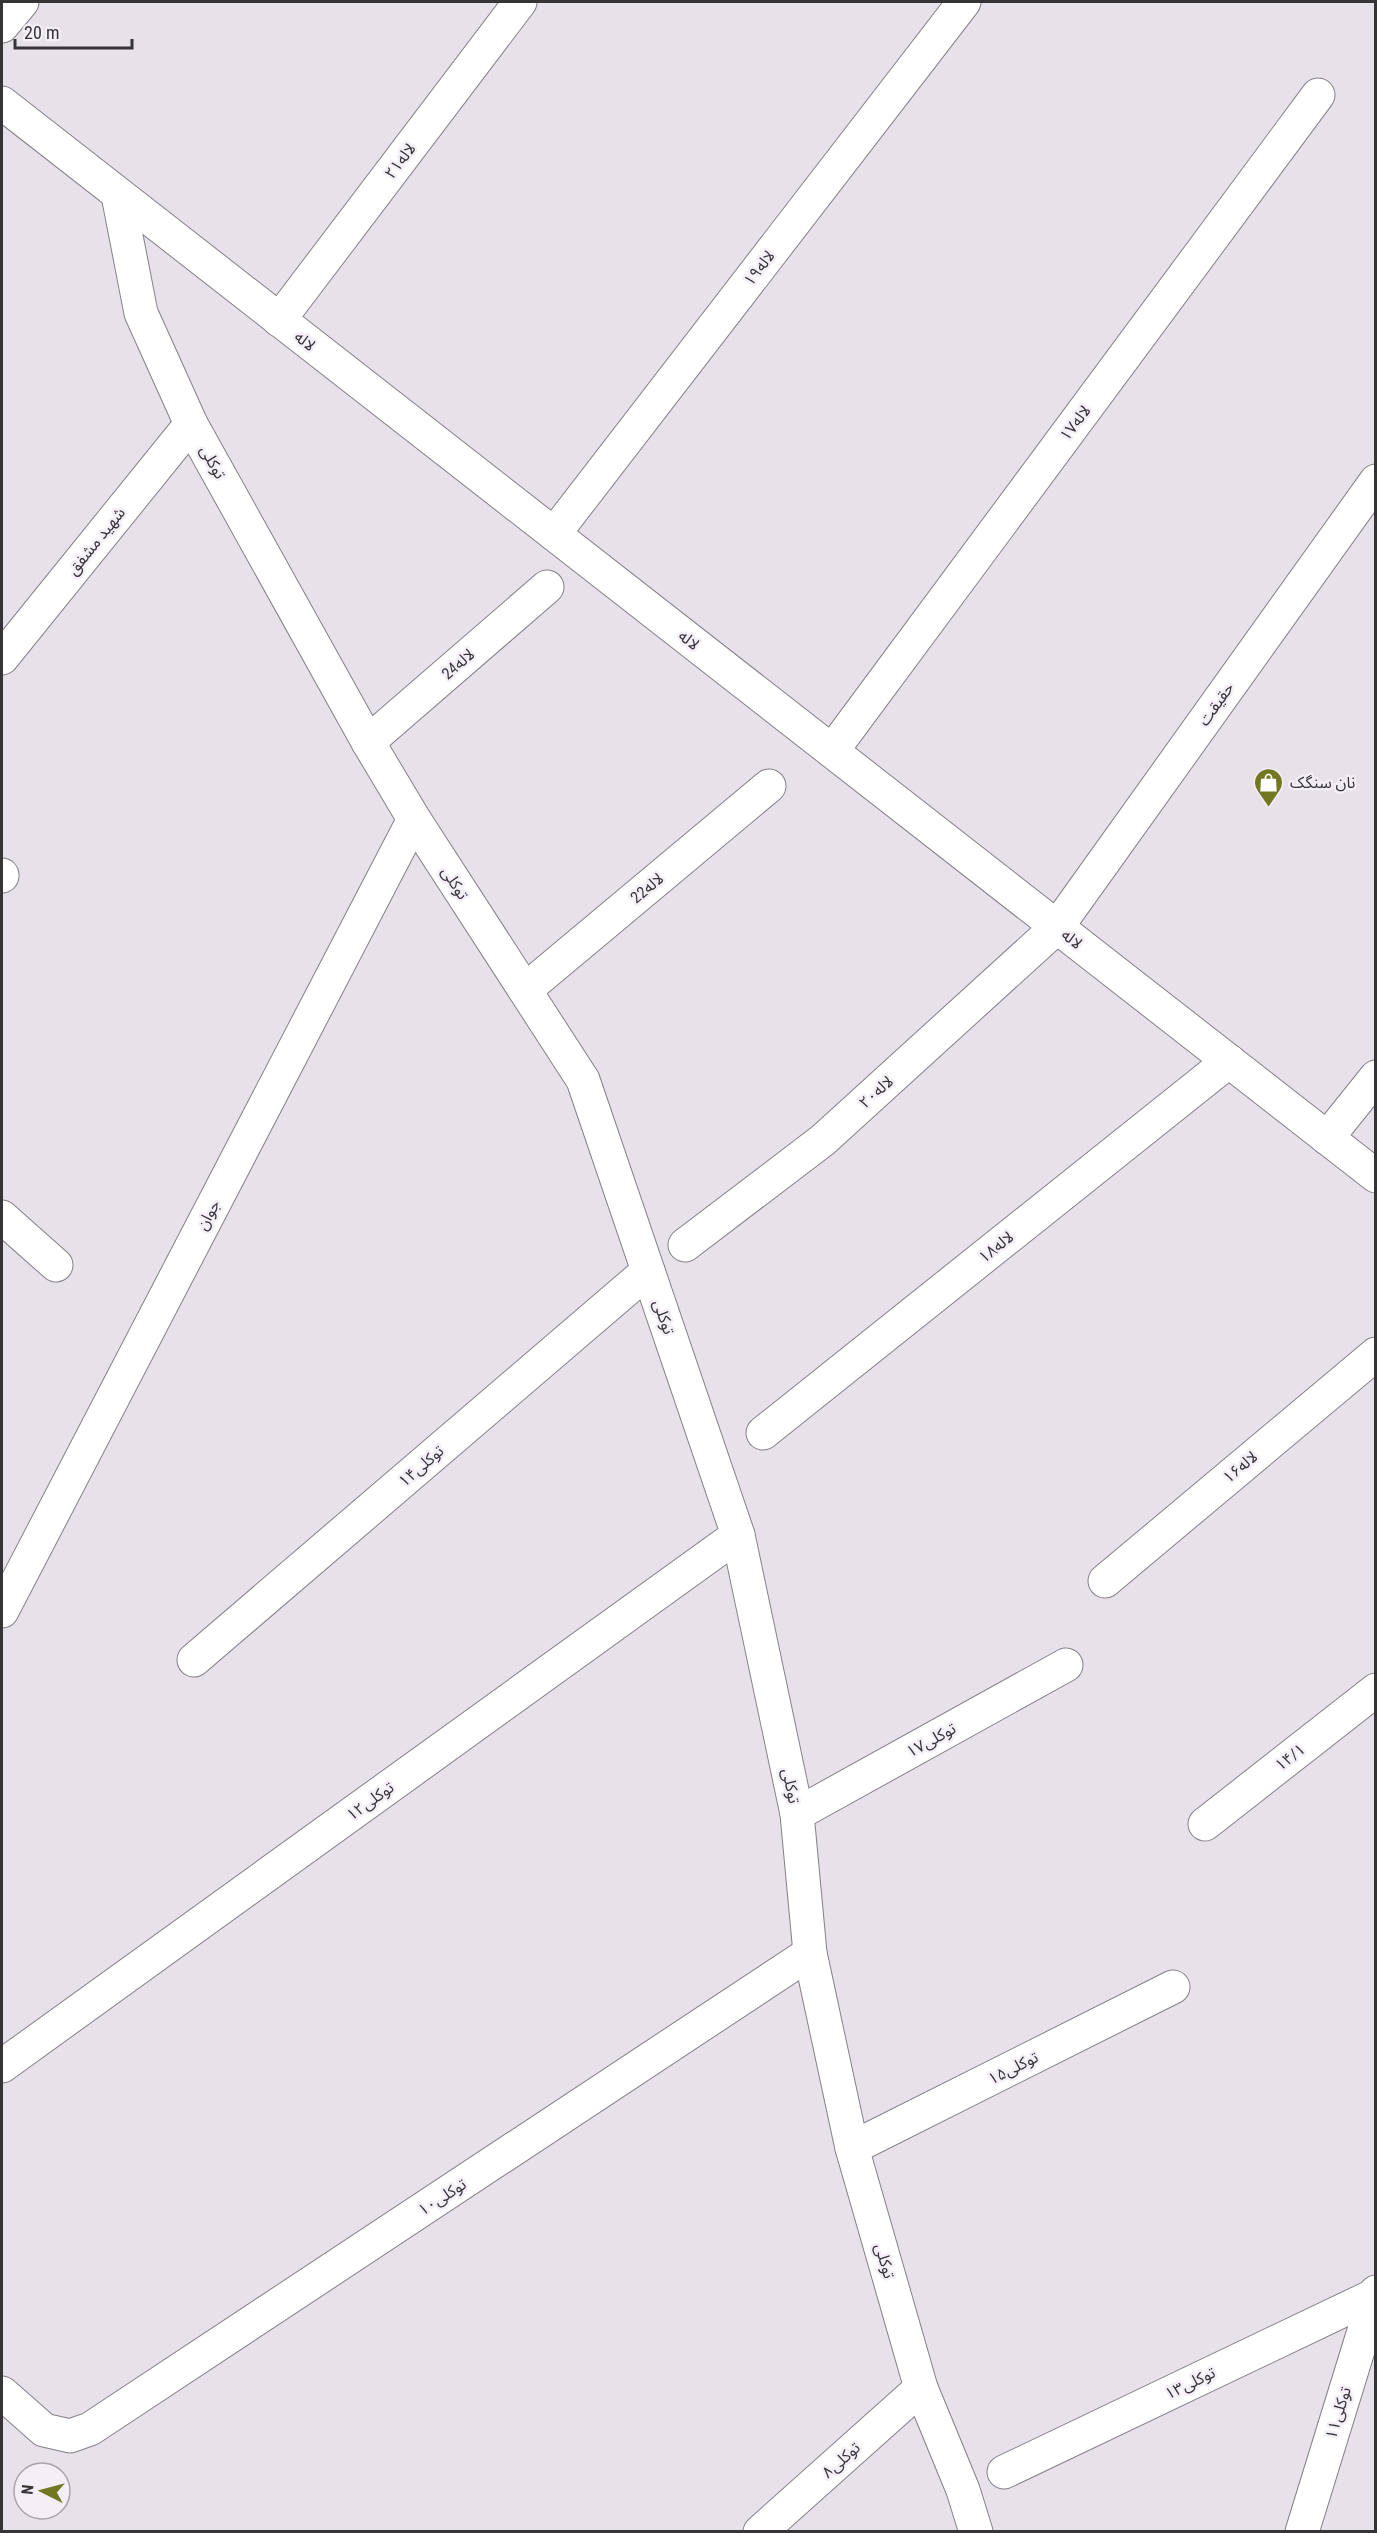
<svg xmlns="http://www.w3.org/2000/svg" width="1377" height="2533" font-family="'Roboto Condensed','Noto Sans Arabic',sans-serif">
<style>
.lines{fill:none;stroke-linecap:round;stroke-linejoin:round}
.minor-casing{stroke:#858088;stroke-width:35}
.minor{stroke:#fff;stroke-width:33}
.labels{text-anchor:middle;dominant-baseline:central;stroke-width:5;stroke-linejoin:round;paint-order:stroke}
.street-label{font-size:16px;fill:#363437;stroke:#f4eef7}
.poi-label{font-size:16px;fill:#363437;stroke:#f4eef7;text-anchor:start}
</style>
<rect width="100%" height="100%" fill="#e7e1ea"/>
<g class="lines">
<defs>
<g id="minor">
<path d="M2 26 22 2"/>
<path d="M2 103 1376 1176"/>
<path d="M118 195 141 313 191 424 368 742 414 819 583 1080 738 1535 797 1814 810 1953 852 2148 921 2388 963 2490 976 2532"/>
<path d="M279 320 520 2"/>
<path d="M554 534 964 2"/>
<path d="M2 658 191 424"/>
<path d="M368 742 547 587"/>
<path d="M832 751 1318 95"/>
<path d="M2 875V876"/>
<path d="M525 990 769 786"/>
<path d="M1327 1138 1376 1077"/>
<path d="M2 1217 56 1265"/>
<path d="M685 1245 823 1140 1057 927 1376 481"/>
<path d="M763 1433 1229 1061"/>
<path d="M1105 1581 1376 1354"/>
<path d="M2 1611 414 819"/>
<path d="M194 1660 648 1271"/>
<path d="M797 1814 1066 1665"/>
<path d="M1205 1824 1376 1690"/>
<path d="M2 2066 738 1535"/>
<path d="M852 2148 1173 1987"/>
<path d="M2 2393 44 2430 70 2436 90 2429 810 1953"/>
<path d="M1004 2472 1375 2295"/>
<path d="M760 2532 921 2388"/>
<path d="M1302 2532 1376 2292"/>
</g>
</defs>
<use href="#minor" class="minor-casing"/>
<use href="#minor" class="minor"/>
</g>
<defs>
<symbol id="shop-pin" viewBox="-11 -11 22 30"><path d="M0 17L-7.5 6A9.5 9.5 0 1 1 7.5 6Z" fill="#727822" stroke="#f4eef7"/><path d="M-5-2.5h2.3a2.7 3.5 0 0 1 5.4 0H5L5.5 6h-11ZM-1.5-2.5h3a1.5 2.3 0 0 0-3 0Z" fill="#fff"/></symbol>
</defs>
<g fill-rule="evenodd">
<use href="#shop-pin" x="1252" y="766" width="33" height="45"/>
</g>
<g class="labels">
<g class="street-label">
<text transform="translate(400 161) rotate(-53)">لاله۲۱</text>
<text transform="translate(759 268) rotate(-52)">لاله۱۹</text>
<text transform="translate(305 341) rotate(38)">لاله</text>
<text transform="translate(1075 423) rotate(-53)">لاله۱۷</text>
<text transform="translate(213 462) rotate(61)">توکلی</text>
<text transform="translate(96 541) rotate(-51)">شهید مشفق</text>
<text transform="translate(689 640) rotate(38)">لاله</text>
<text transform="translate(458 664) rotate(-41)">24لاله</text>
<text transform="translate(1216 704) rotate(-55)">حقیقت</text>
<text transform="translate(455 883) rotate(57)">توکلی</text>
<text transform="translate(647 888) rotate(-40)">22لاله</text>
<text transform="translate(1072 939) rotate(38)">لاله</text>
<text transform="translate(876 1092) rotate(-42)">لاله۲۰</text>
<text transform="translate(208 1215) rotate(-62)">جوان</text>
<text transform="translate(996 1247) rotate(-39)">لاله۱۸</text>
<text transform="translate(664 1317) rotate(71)">توکلی</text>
<text transform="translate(421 1466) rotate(-41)">توکلی۱۴</text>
<text transform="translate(1240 1467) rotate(-40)">لاله۱۶</text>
<text transform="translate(931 1740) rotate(-29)">توکلی۱۷</text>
<text transform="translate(1290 1757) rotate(-38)">۱۴/۱</text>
<text transform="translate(791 1786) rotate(78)">توکلی</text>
<text transform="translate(370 1801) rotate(-36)">توکلی۱۲</text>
<text transform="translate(1013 2068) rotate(-27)">توکلی۱۵</text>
<text transform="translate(442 2197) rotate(-33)">۱۰توکلی</text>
<text transform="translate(885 2261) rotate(74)">توکلی</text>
<text transform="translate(1190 2383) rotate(-26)">توکلی۱۳</text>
<text transform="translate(1338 2413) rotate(-73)">توکلی۱۱</text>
<text transform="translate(841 2460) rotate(-42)">توکلی۸</text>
</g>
<g class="poi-label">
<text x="1290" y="782">نان سنگک</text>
</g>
</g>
<rect width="1377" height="2533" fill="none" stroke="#363437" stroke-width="6"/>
<g transform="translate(42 2491) rotate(276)"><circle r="28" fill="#f4eef7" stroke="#a8a4aa" stroke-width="1.5"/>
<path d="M0-4.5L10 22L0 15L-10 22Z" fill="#727822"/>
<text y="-9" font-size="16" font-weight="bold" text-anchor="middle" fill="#363437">N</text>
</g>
<path d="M15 39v9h117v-9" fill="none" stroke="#363437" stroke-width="3"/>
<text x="24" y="39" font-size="18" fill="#363437" stroke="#f4eef7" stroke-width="4.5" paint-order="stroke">20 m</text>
</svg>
